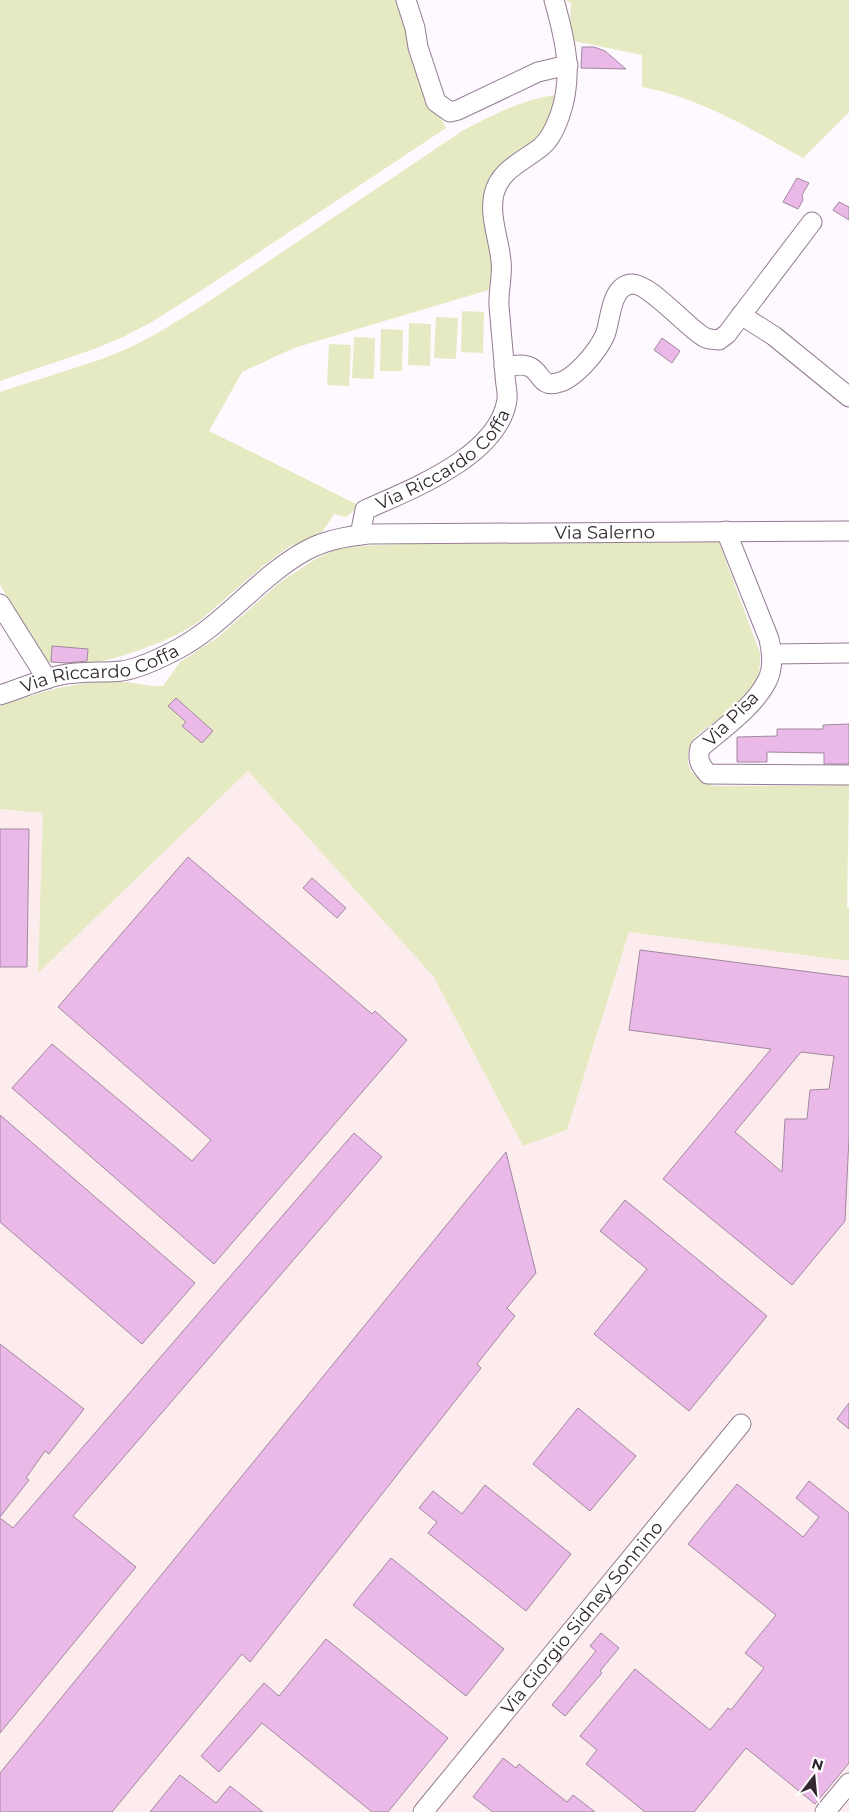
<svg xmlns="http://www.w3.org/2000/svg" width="849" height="1812" font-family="Montserrat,sans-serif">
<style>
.commercial{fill:#fdecee}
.green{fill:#e5eac2}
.building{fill:#ebb9e8;stroke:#a0889f;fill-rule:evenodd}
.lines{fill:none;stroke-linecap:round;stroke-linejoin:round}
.minor-casing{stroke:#947c93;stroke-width:21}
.minor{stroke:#fff;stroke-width:19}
.labels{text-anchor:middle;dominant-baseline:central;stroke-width:5;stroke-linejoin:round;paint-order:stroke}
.street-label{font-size:18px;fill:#312730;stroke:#fff}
</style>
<rect width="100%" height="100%" fill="#fef9fe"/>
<path class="commercial" d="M248 771 433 976 523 1146 567 1130 629 932 849 961V1812H0V809L43 812 39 972Z"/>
<g class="green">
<path d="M0 0H396L420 78 446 128 196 294 150 323 125 336 97 348 0 381Z"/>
<path d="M565 0H849V112L803 158C751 129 701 98 642 87V55L569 40 571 3Z"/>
<path d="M561 94 544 138 499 172 495 288 294 348 242 372 209 431 360 506 346 517 334 514 323 531 298 546 292 545C258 567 230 596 198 622 176 639 116 660 88 664 75 666 60 662 46 662L0 585V392L102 359 131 347 156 334 205 304 462 131C493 114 526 98 561 94Z"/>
<path d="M462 311 484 312 483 353 461 352Z"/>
<path d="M436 317 458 318 456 359 434 358Z"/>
<path d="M409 323 431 324 430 366 408 365Z"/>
<path d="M381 329 403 330 402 371H380Z"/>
<path d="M354 337 375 338 374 379 352 378Z"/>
<path d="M329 344 351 345 349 386 327 385Z"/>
<path d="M719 542 760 653C760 663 760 674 756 684 750 697 707 727 694 738 680 763 690 780 716 786L849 785 847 907 849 908V961L629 932 567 1130 523 1146 433 976 248 771 38 973 43 813 0 809V706C42 692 79 679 125 682 138 683 150 687 163 686L180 662 217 638 279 583 314 560 336 549 359 546 406 544Z"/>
</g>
<g class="building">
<path d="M582 47H594L605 51 626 69 581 68Z"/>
<path d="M797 178 809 183 802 195 803 200 798 209 783 202Z"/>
<path d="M839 202 849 207V220L833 210Z"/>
<path d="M662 338 680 351 672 363 654 350Z"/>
<path d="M52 646 88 649 87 661 66 663 51 662Z"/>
<path d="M176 698 213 731 202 743 182 726 186 722 168 706Z"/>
<path d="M849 724V764H824V753L767 752V762H737V737L777 736V729H823V725Z"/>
<path d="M0 829H29L27 967H0Z"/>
<path d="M188 857 372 1014 375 1011 407 1040 214 1264 12 1088 52 1044 192 1161 211 1140 58 1007Z"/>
<path d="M312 878 346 908 337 918 303 888Z"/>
<path d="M640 950 849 977V1137L845 1221 792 1285 663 1179 771 1049 629 1030ZM801 1052 834 1056 829 1089 810 1090 807 1119H785L782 1172 735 1132Z"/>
<path d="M0 1115 195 1283 142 1344 0 1222Z"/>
<path d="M354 1133 382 1157 73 1516 136 1567 0 1733V1518L13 1528Z"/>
<path d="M506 1152 536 1273 507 1308 515 1316 477 1364 481 1368 250 1662 242 1654 112 1812H0V1773Z"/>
<path d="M625 1200 767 1316 689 1411 594 1334 647 1269 600 1231Z"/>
<path d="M0 1344 84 1409 49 1454 45 1451 26 1478 29 1480 0 1517Z"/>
<path d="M849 1403V1429L837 1419Z"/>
<path d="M578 1408 636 1456 590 1511 533 1464Z"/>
<path d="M809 1481 849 1513V1763L815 1804 746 1748 694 1812H645L586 1764 597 1750 580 1736 635 1669 710 1730 728 1708 731 1710 764 1668 745 1653 776 1615 688 1544 737 1484 803 1537 819 1517 796 1498Z"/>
<path d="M485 1485 571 1554 526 1611 428 1533 437 1522 419 1508 433 1491 462 1514Z"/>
<path d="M391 1558 504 1649 466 1696 353 1605Z"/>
<path d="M601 1633 619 1648 600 1671 602 1673 565 1716 552 1705 596 1651 590 1646Z"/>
<path d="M326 1639 448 1738 388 1812H372L262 1723 219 1772 201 1756 264 1683 279 1696Z"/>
<path d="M503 1758 516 1768 519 1764 567 1802 573 1795 595 1812H493L473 1797Z"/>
<path d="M180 1775 216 1803 230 1786 263 1812H150Z"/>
</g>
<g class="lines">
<defs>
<g id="minor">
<path d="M406 0 415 28 418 47 436 102 450 112 458 110 538 72 568 65"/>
<path d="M741 315 774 336 849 397"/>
<path d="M504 367C513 366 522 363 530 367 542 373 540 387 557 383 574 380 598 351 605 335 611 320 610 287 631 284 649 282 687 328 704 337 709 340 714 339 719 340L727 334 812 222"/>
<path d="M726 531 769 639C772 652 774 668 767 681 755 706 721 730 700 748 697 760 700 765 708 774L849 775"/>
<path id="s1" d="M360 535 365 510C411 489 498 457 507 400 508 392 505 383 505 374 503 352 501 329 499 306 498 291 503 276 501 261 499 239 489 216 494 194 500 169 524 161 541 147 551 139 556 126 560 115 574 75 565 39 554 0"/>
<path d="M0 604 47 679"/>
<path d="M772 654 849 653"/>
<path id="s2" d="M0 695C20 689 41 679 61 675 81 671 102 673 122 671 141 668 161 658 178 649 226 623 259 576 307 550 326 540 347 536 369 534L849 531"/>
<path id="s3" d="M423 1812 741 1424"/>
<path d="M825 1812 849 1783"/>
</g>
</defs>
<use href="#minor" class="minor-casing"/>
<use href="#minor" class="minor"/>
</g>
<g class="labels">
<g class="street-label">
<text stroke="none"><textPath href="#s1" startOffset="120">Via Riccardo Coffa</textPath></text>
<text stroke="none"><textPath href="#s2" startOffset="649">Via Salerno</textPath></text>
<text stroke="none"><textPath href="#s2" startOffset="104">Via Riccardo Coffa</textPath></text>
<text transform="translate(731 719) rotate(-45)">Via Pisa</text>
<text stroke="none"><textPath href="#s3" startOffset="251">Via Giorgio Sidney Sonnino</textPath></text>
</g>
</g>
<g transform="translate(814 1777) rotate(16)" stroke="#ffffff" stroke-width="4" paint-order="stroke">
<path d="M0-4L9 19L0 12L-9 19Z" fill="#312730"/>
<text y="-8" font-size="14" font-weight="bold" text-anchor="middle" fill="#312730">N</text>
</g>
</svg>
